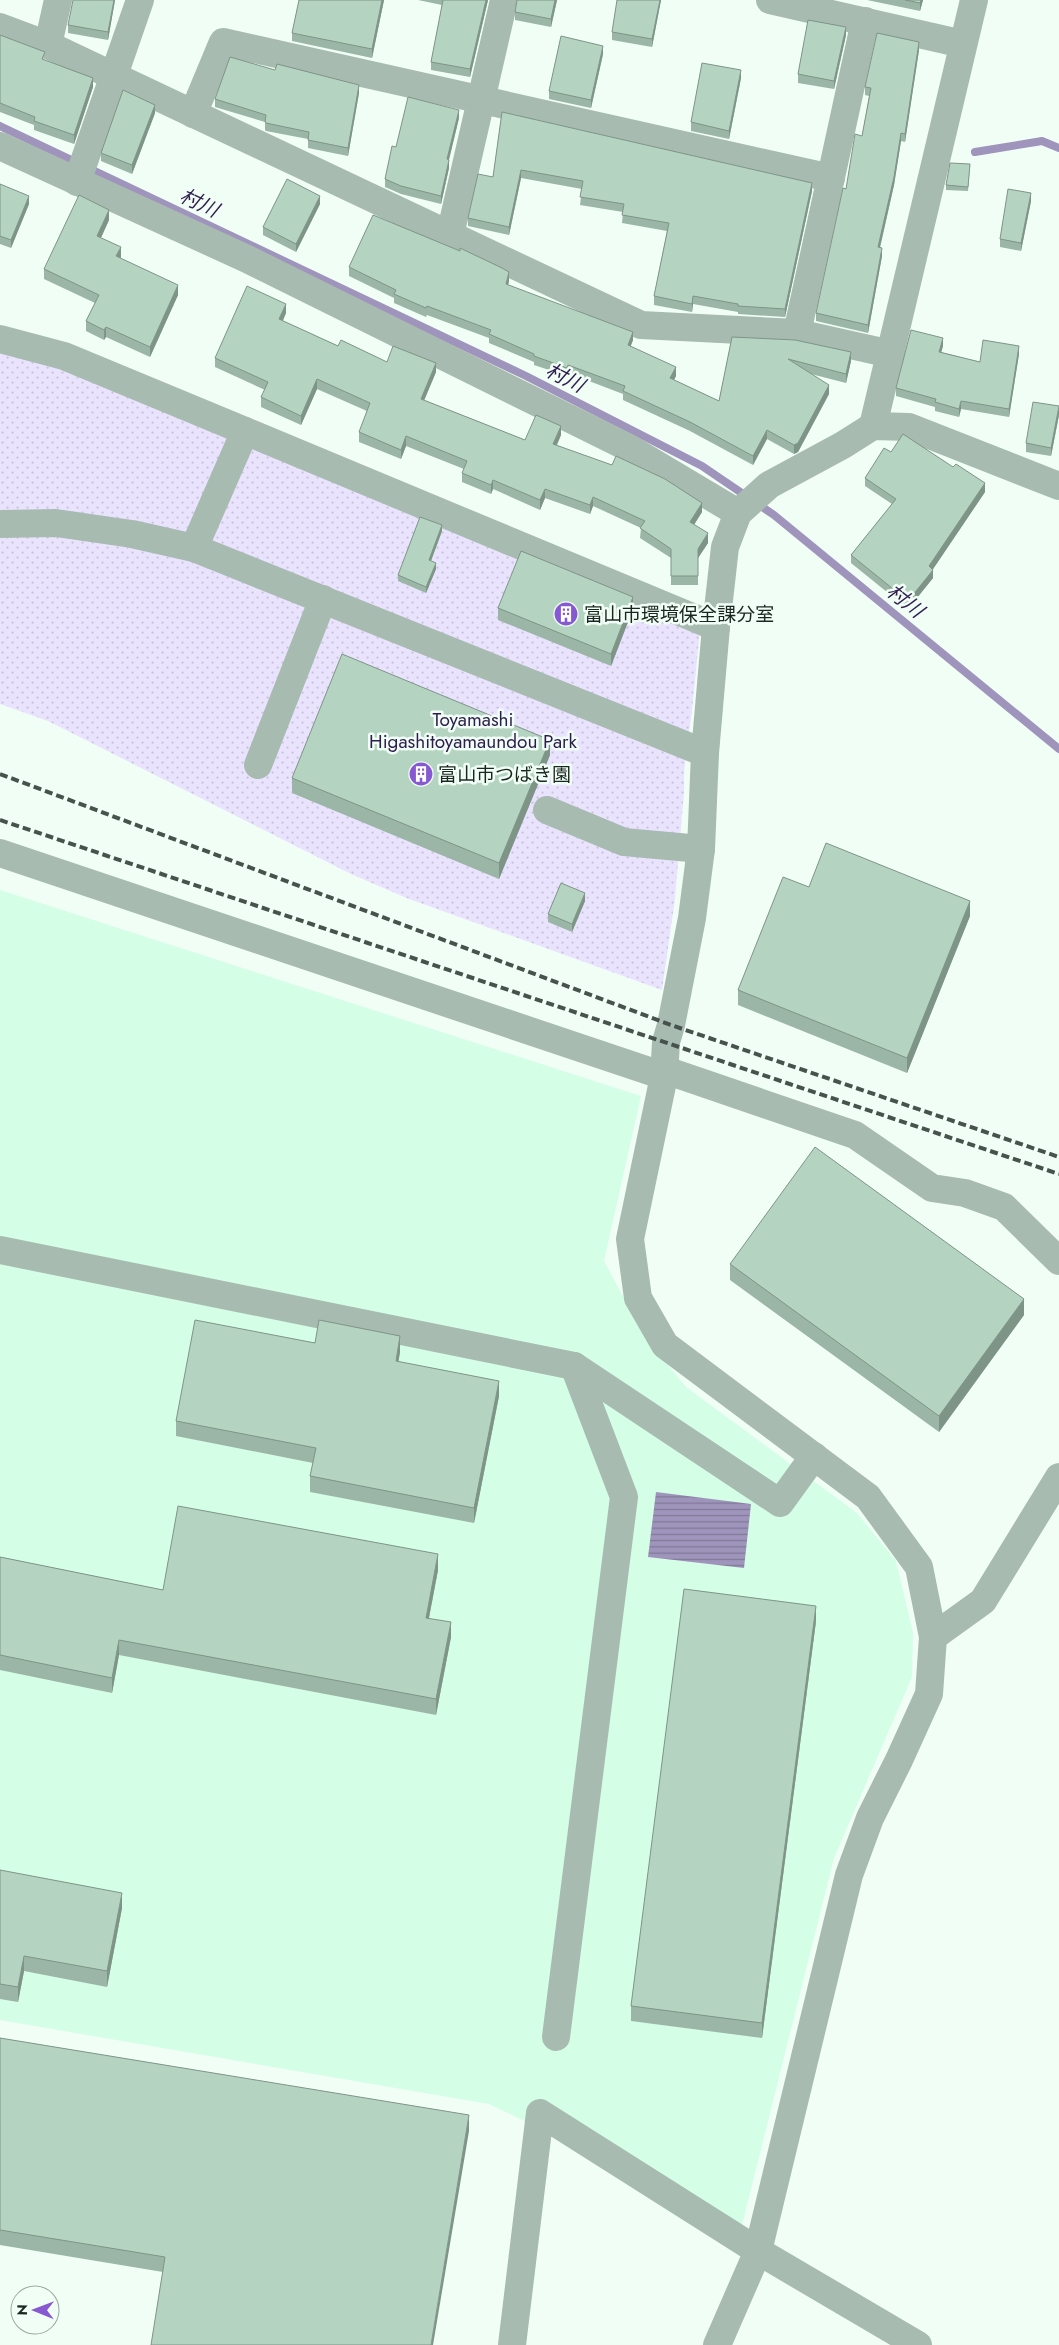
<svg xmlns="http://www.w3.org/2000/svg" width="1059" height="2345" font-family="Jost,'Noto Sans JP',sans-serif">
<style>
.built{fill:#d4fee6}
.park{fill:url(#park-dots)}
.water{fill:url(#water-rules)}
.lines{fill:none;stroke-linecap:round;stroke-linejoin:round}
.stream{stroke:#9f94bb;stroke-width:8}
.minor{stroke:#a8bbb0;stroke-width:28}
.rail{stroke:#46524b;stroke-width:4;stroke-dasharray:8 4;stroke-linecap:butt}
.wall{fill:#9bb6a6}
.shaded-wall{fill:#7e9487}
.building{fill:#b4d4c1;stroke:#7e9487}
.labels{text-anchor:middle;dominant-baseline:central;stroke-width:5;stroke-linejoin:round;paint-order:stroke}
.poi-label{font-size:19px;fill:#1a261f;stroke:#f1fef6;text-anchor:start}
.park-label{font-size:19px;fill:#2f1c4e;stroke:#f1fef6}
.water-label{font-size:20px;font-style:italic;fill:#311e50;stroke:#f1fef6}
</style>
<defs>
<pattern id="park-dots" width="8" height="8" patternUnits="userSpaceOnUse" patternTransform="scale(1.25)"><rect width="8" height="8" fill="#eae3fe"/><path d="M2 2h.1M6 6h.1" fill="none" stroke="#c8c3d9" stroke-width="1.8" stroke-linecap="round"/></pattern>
<pattern id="water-rules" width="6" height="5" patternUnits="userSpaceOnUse" patternTransform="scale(1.25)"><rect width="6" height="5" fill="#9f94bb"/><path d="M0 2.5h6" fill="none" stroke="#817997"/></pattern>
</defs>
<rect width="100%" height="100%" fill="#f1fef6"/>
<path class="built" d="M0 890 641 1096 604 1261 644 1336 686 1387 857 1513 896 1561 913 1633 912 1677 834 1858 742 2225 489 2104 0 2020Z"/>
<path class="park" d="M0 345 700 629 692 710 684 772V792L675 899 662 990 409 899 351 874 48 721 0 704Z"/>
<path class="water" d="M656 1492 751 1504 744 1568 648 1557Z"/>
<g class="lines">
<g class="stream">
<path d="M0 126 526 376 702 466 774 515 1059 749"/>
<path d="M975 152 1042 141 1059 148"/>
</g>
<g class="minor">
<path d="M770 0 963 44"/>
<path d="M0 27 48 45 641 325 797 333 891 354"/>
<path d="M48 45 58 0"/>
<path d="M193 114 223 42 831 178"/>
<path d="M0 146 245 258 629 448 738 513"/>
<path d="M77 182 140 0"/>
<path d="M450 235 504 0"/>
<path d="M797 333 865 21"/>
<path d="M0 339 64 356 245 431"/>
<path d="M873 426 974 0"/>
<path d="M0 524 56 523 132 534 194 548 705 753"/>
<path d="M194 548 245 431 716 627"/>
<path d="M258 765 323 599"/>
<path d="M547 810 624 842 701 849"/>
<path d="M0 853 664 1076"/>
<path d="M665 1070 855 1135 932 1188 965 1193 1004 1207 1059 1261"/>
<path d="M0 1250 574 1366 624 1497 556 2037"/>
<path d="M574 1366 780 1503 814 1456"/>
<path d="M933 1637 983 1601 1059 1477"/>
<path d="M512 2345 540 2113 758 2251 918 2345"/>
<path d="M717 2345 758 2251 849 1875 870 1818 899 1760 929 1694 933 1637 919 1567 868 1497 665 1345 638 1298 630 1239 664 1076 666 1042 671 1025 692 918 701 849 705 753 716 627 725 547 738 513 769 485 843 445 873 426 909 427 1059 486"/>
</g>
<g class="rail">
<path d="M0 774 671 1025 1059 1157"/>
<path d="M0 820 1059 1174"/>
</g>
</g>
<g class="wall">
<path d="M115 0 108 40 68 33V25Z"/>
<path d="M299 0H384L372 58 292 41V33Z"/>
<path d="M418 0H488L470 77 431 70V62L442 5Z"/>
<path d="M557 0 551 27 515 20V12Z"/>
<path d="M661 0 652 47 612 40V32Z"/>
<path d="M867 0H923L920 11Z"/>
<path d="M0 35 93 87 74 144 34 130V125L0 112Z"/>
<path d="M846 35 834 89 798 83V74Z"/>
<path d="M919 50 905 142 901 141 894 185 880 248 882 256 868 333 816 321V313L846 189 862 136 869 96 865 95V87Z"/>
<path d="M603 54 591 108 549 99V91Z"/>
<path d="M275 70 359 93 348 156 308 148V139L266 131 265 130V122L215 107V99Z"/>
<path d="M741 78 729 139 691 131V122Z"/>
<path d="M502 112 812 191 785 317 738 314V312L693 304 692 312 654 305V296L667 231 622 223 623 212 580 205 582 189 521 178 509 235 468 226V218L493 177Z"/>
<path d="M155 113 132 174 101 161V153Z"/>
<path d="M459 118 449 160V168L441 204 401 194 385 187V179L396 147Z"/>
<path d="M970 164 968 191 946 190V185Z"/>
<path d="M0 184 29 204 11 248 0 244Z"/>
<path d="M1031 201 1021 251 1000 247V239Z"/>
<path d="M320 204 296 252 263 235V227Z"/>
<path d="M109 220 101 238 121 257 120 258 178 295 150 357 106 337 104 340 86 331V321L95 303 44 279V269Z"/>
<path d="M349 267 509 281 508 285 633 340 630 346 676 376 674 380 719 401 732 337 851 361 846 383 811 374 829 394 798 452 794 454 767 439 753 465 690 431 623 400V394L568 373 567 376 534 365V362L489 343V338L427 315 426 317 394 303V298L349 276Z"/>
<path d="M286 313 283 321 338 346 387 362 436 372 424 400 525 440 561 435 557 445 702 512 694 525 708 543 698 558V585H671V558L640 538 641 528 593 506 590 514 545 498 540 510 493 489 491 494 462 482V473L464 469 406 446 401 459 359 442V432L367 411 317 389 301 425 261 407V397L265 390 215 367V358Z"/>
<path d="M943 346 941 352 980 362 1019 354 1009 417 961 409 959 417 935 411V407L896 396V388Z"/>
<path d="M1059 415 1051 456 1026 452V443Z"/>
<path d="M891 452 985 492 933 569V578L908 609 851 563V555L892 504 865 486V478Z"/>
<path d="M442 531 431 561 436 569 426 593 398 581V575Z"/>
<path d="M498 608 633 609 611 666 498 620Z"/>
<path d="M550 755 499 879 292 793V778Z"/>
<path d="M809 887 970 916 907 1073 738 1005V990Z"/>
<path d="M585 901 572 932 548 922V914Z"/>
<path d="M730 1264 1024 1315 939 1432 730 1280Z"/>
<path d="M315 1343 400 1352 398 1362 499 1396 474 1523 310 1492V1476L313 1463 176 1436V1421Z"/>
<path d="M0 1557 163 1590 438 1570 429 1618 451 1637 436 1715 119 1655 112 1693 0 1670Z"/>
<path d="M816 1621 762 2038 631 2021V2006Z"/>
<path d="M0 1870 122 1908 107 1987 24 1971 18 2002 0 1999Z"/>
<path d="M0 2038 469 2131 163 2272 0 2245Z"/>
</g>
<g class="shaded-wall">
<path d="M114 0H115L108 40V32Z"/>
<path d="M382 0H384L372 58V49Z"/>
<path d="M486 0H488L470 77V69Z"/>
<path d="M555 0H557L551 27V19Z"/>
<path d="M660 0H661L652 47V39Z"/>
<path d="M921 0H923L920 11V3Z"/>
<path d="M846 27V35L834 89V81Z"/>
<path d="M919 42V50L905 142V134Z"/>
<path d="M603 46V54L591 108V100Z"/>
<path d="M741 70V78L729 139V131Z"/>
<path d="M93 78V87L74 144V135Z"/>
<path d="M359 85V93L348 156V148Z"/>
<path d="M155 105V113L132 174V165Z"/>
<path d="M459 110V118L447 167V159Z"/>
<path d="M901 133V141L894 185 878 255V247Z"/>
<path d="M449 160V168L441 204V196Z"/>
<path d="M521 170V178L509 235V227Z"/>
<path d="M812 183V191L785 317V309Z"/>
<path d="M1031 193V201L1021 251V243Z"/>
<path d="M29 196V204L11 248V240Z"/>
<path d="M320 196V204L296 252V244Z"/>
<path d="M109 210V220L97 246V236Z"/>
<path d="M121 247V257L116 266V256Z"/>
<path d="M882 248V256L868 333V325Z"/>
<path d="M509 272V281L506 293V284Z"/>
<path d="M178 285V295L150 357V347Z"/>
<path d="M693 296V304L692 312V304Z"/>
<path d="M286 304V313L279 328V319Z"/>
<path d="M106 327V337L104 340V330Z"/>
<path d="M633 332V340L628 354V345Z"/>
<path d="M943 338V346L939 360V352Z"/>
<path d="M1019 346V354L1009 417V409Z"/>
<path d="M851 352V361L846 383V374Z"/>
<path d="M436 363V372L421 408V399Z"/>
<path d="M568 365V373L567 376V368Z"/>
<path d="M676 367V376L670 387V378Z"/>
<path d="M317 379V389L301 425V416Z"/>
<path d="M829 385V394L798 452 794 454V445Z"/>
<path d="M961 401V409L959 417V409Z"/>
<path d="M1059 406V415L1051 456V448Z"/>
<path d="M561 426V435L553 453V444Z"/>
<path d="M767 430V439L753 465V456Z"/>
<path d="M406 436V446L401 459V450Z"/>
<path d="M493 480V489L491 494V485Z"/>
<path d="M985 483V492L929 575V566Z"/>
<path d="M545 489V498L540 510V500Z"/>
<path d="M593 497V506L590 514V505Z"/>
<path d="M702 503V512L690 531V522Z"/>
<path d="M442 525V531L429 566V560Z"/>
<path d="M708 533V543L698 558V549Z"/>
<path d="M436 563V569L426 593V587Z"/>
<path d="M933 570V578L908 609V601Z"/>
<path d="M633 597V609L611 666V654Z"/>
<path d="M550 740V755L499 879V863Z"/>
<path d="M585 893V901L572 932V924Z"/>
<path d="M970 901V916L907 1073V1058Z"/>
<path d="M1024 1299V1315L939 1432V1416Z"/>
<path d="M400 1336V1352L396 1377V1361Z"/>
<path d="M499 1381V1396L474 1523V1508Z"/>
<path d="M438 1554V1570L426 1633V1618Z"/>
<path d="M816 1606V1621L762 2038V2023Z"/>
<path d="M451 1622V1637L436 1715V1699Z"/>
<path d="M119 1640V1655L112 1693V1678Z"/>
<path d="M122 1893V1908L107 1987V1971Z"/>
<path d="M24 1956V1971L18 2002V1987Z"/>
<path d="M469 2115V2131L433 2345H431Z"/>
</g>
<g class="building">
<path d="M73 0H114L108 32 68 25Z"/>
<path d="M299 0H382L372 49 292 33Z"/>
<path d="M443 0H486L470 69 431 62Z"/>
<path d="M517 0H555L551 19 515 12Z"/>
<path d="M617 0H660L652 39 612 32Z"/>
<path d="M905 0H921L920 3Z"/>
<path d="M808 20 846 27 834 81 798 74Z"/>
<path d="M877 33 919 42 905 134 901 133 894 177 878 247 882 248 868 325 816 313 843 188 846 189 855 134 862 136 871 88 865 87Z"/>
<path d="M0 35 45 52 42 59 93 78 74 135 34 121 35 117 0 103Z"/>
<path d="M561 36 603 46 591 100 549 91Z"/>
<path d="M230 57 275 70 277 64 359 85 348 148 308 140 309 132 266 123 265 122 266 115 215 99Z"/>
<path d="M702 63 741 70 729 131 691 122Z"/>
<path d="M123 90 155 105 132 165 101 153Z"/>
<path d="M408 97 459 110 447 159 449 160 441 196 401 186 385 179 392 146 396 147Z"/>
<path d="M502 112 812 183 785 309 738 306V304L693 296 692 304 654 296 669 223 622 215 624 204 580 197 583 181 521 170 509 227 468 218 478 174 493 177Z"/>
<path d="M950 163 970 164 968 187 946 185Z"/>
<path d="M287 179 320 196 296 244 263 227Z"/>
<path d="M0 184 29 196 11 240 0 236Z"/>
<path d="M1008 189 1031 193 1021 243 1000 239Z"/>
<path d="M79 195 109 210 97 236 121 247 116 256 178 285 150 347 106 327 104 330 86 321 99 295 44 269Z"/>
<path d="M373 215 460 251V248L502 268 509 272 506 284 633 332 628 345 676 367 670 378 719 401 732 337 795 340 851 352 846 374 788 359 829 385 798 443 794 445 767 430 753 456 690 422 623 391 625 386 568 365 567 368 534 356V354L489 334 491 330 427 306 426 308 394 294 396 290 349 267Z"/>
<path d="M247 286 286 304 279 319 338 346 341 340 387 362 393 346 436 363 421 399 525 440 536 415 561 426 553 444 612 465 616 456 665 479 702 503 690 522 708 533 698 549V576H671V549L640 528 645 521 593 497 590 505 545 489 540 500 493 480 491 485 462 473 467 461 406 436 401 450 359 432 370 403 317 379 301 416 261 397 268 382 215 358Z"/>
<path d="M911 330 943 338 939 352 980 362 983 340 1019 346 1009 409 961 401 959 409 935 402 936 399 896 388Z"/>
<path d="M1033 402 1059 406 1051 448 1026 443Z"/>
<path d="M903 434 953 467 956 464 985 483 929 566 933 570 908 601 851 555 896 499 865 478 884 448 891 452Z"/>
<path d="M420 517 442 525 429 560 436 563 426 587 398 575Z"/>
<path d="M521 551 633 597 611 654 498 608Z"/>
<path d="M342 654 550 740 499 863 292 778Z"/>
<path d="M826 843 970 901 907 1058 738 990 783 877 809 887Z"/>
<path d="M561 883 585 893 572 924 548 914Z"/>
<path d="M815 1147 1024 1299 939 1416 730 1264Z"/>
<path d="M195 1320 315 1343 319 1320 400 1336 396 1361 499 1381 474 1508 310 1476 316 1448 176 1421Z"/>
<path d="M178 1506 438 1554 426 1618 451 1622 436 1699 119 1640 112 1678 0 1655V1557L163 1590Z"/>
<path d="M684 1589 816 1606 762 2023 631 2006Z"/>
<path d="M0 1870 122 1893 107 1971 24 1956 18 1987 0 1984Z"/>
<path d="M0 2038 469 2115 431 2345H151L165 2257 0 2230Z"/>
</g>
<defs>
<symbol id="building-disc" viewBox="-11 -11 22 22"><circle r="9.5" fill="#8658d1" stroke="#f1fef6"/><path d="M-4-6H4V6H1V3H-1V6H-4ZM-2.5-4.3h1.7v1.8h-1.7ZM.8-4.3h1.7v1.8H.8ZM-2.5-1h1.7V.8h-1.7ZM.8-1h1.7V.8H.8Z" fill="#fff"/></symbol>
</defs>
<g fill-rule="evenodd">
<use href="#building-disc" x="552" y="600" width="28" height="28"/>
<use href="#building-disc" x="407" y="760" width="28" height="28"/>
</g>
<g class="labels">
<g class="poi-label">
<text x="584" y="614">富山市環境保全課分室</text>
<text x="438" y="774">富山市つばき園</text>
</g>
<g class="park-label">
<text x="473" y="719">Toyamashi<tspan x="473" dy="22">Higashitoyamaundou Park</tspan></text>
</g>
<g class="water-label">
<text transform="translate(199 203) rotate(25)">村川</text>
<text transform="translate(565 378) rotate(27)">村川</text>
<text transform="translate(905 601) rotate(39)">村川</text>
</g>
</g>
<g transform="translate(35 2310) rotate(271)"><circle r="24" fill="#f1fef6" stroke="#9ba8a0"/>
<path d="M0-4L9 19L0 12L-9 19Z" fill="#8658d1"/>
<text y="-8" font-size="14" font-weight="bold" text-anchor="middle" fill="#1a261f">N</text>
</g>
</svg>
